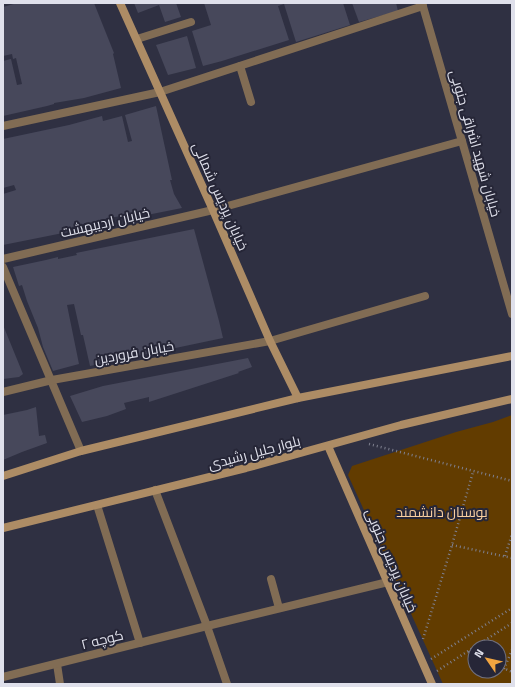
<svg xmlns="http://www.w3.org/2000/svg" width="515" height="687" font-family="'Titillium Web',Cairo,sans-serif">
<style>
.green{fill:#623c00;fill-rule:evenodd}
.building{fill:#47485b}
.lines{fill:none;stroke-linecap:round;stroke-linejoin:round}
.path{stroke:#7f808f;stroke-width:2.5;stroke-dasharray:1 3;stroke-linecap:butt}
.street{stroke:#816c54;stroke-width:8}
.secondary{stroke:#ad8c65;stroke-width:8}
.labels{text-anchor:middle;dominant-baseline:central;stroke-width:4;stroke-linejoin:round;paint-order:stroke}
.street-label{font-size:14px;fill:#dfe0eb;stroke:#262637}
.park-label{font-size:14px;fill:#f9cfa0;stroke:#262637}
</style>
<rect width="100%" height="100%" fill="#2f3042"/>
<path class="green" d="M512 415V684H443L348 475 352 466 456 432 493 422ZM475 647H499V671H475Z"/>
<g class="building">
<path d="M17 3H94L114 53 113 54 121 88 84 98 54 103V104L47 106 3 116V61L11 59 17 85 22 84 16 58 13 59 12 54 3 56V7Z"/>
<path d="M134 3H176L181 17 165 22 159 5 138 13Z"/>
<path d="M204 3H343L350 25 296 42 284 4 278 6 289 40 222 61 203 66 192 31 211 25Z"/>
<path d="M352 3H396L398 11 359 22Z"/>
<path d="M187 36 196 68 168 75 156 45Z"/>
<path d="M156 106 172 180H170L174 194 182 208 147 215 146 213 128 216 127 215 109 218 72 227 73 231 3 245V194L16 190 14 185 3 188V139L69 125 102 116 103 121 122 116 128 142 132 141 125 115Z"/>
<path d="M194 229 219 321 223 338 90 366 83 335H81L74 304 67 305 79 364 53 371 43 347 38 328 27 301 22 285 19 286 13 267 46 260 58 257V259L77 255 76 253Z"/>
<path d="M3 325 23 374 19 377 3 379Z"/>
<path d="M248 358 252 367 238 372 239 373 149 402V397L124 403 126 409 107 416 82 422 70 396 103 386Z"/>
<path d="M36 407 39 436 45 435 47 443 22 452 3 460V415L27 410Z"/>
</g>
<g class="lines">
<g class="path">
<path d="M369 444 512 481"/>
<path d="M452 545 512 558"/>
<path d="M505 556 512 534"/>
<path d="M423 639 452 545 473 472"/>
<path d="M468 652 475 655"/>
<path d="M431 659 512 608"/>
<path d="M499 666 512 672"/>
<path d="M504 669 512 650"/>
<path d="M437 671 512 623"/>
</g>
<g class="street">
<path d="M422 3 512 314"/>
<path d="M137 39 191 22"/>
<path d="M240 66 251 102"/>
<path d="M3 126 160 92 423 6"/>
<path d="M3 259 213 210 462 141"/>
<path d="M3 267 81 451"/>
<path d="M3 392 52 380 270 341 425 296"/>
<path d="M155 490 207 626 227 684"/>
<path d="M97 505 140 643"/>
<path d="M271 579 279 608"/>
<path d="M57 664 60 684"/>
<path d="M3 677 207 626 388 582"/>
</g>
<g class="secondary">
<path d="M120 3 213 210 270 341 298 398"/>
<path d="M328 446 432 684"/>
<path d="M3 476 81 451 298 398 512 356"/>
<path d="M3 528 246 468 401 425 512 399"/>
</g>
</g>
<g class="labels">
<g class="street-label">
<text transform="translate(476 143) rotate(74)">خیابان شهید اشراقی جنوبی</text>
<text transform="translate(221 196) rotate(66)">خیابان پردیس شمالی</text>
<text transform="translate(105 222) rotate(-13)">خیابان اردیبهشت</text>
<text transform="translate(134 352) rotate(-10)">خیابان فروردین</text>
<text transform="translate(254 452) rotate(-15)">بلوار جلیل رشیدی</text>
<text transform="translate(392 560) rotate(67)">خیابان پردیس جنوبی</text>
<text transform="translate(102 639) rotate(-14)">کوچه ۲</text>
</g>
<g class="park-label">
<text x="442" y="511">بوستان دانشمند</text>
</g>
</g>
<rect width="515" height="687" fill="none" stroke="#dfe0eb" stroke-width="8"/>
<g transform="translate(487 659) rotate(304)"><circle r="19" fill="#262637" stroke="#70707f"/>
<path d="M0-3L7 15L0 10L-7 15Z" fill="#f1a540"/>
<text y="-6" font-size="11" font-weight="bold" text-anchor="middle" fill="#dfe0eb">N</text>
</g>
</svg>
